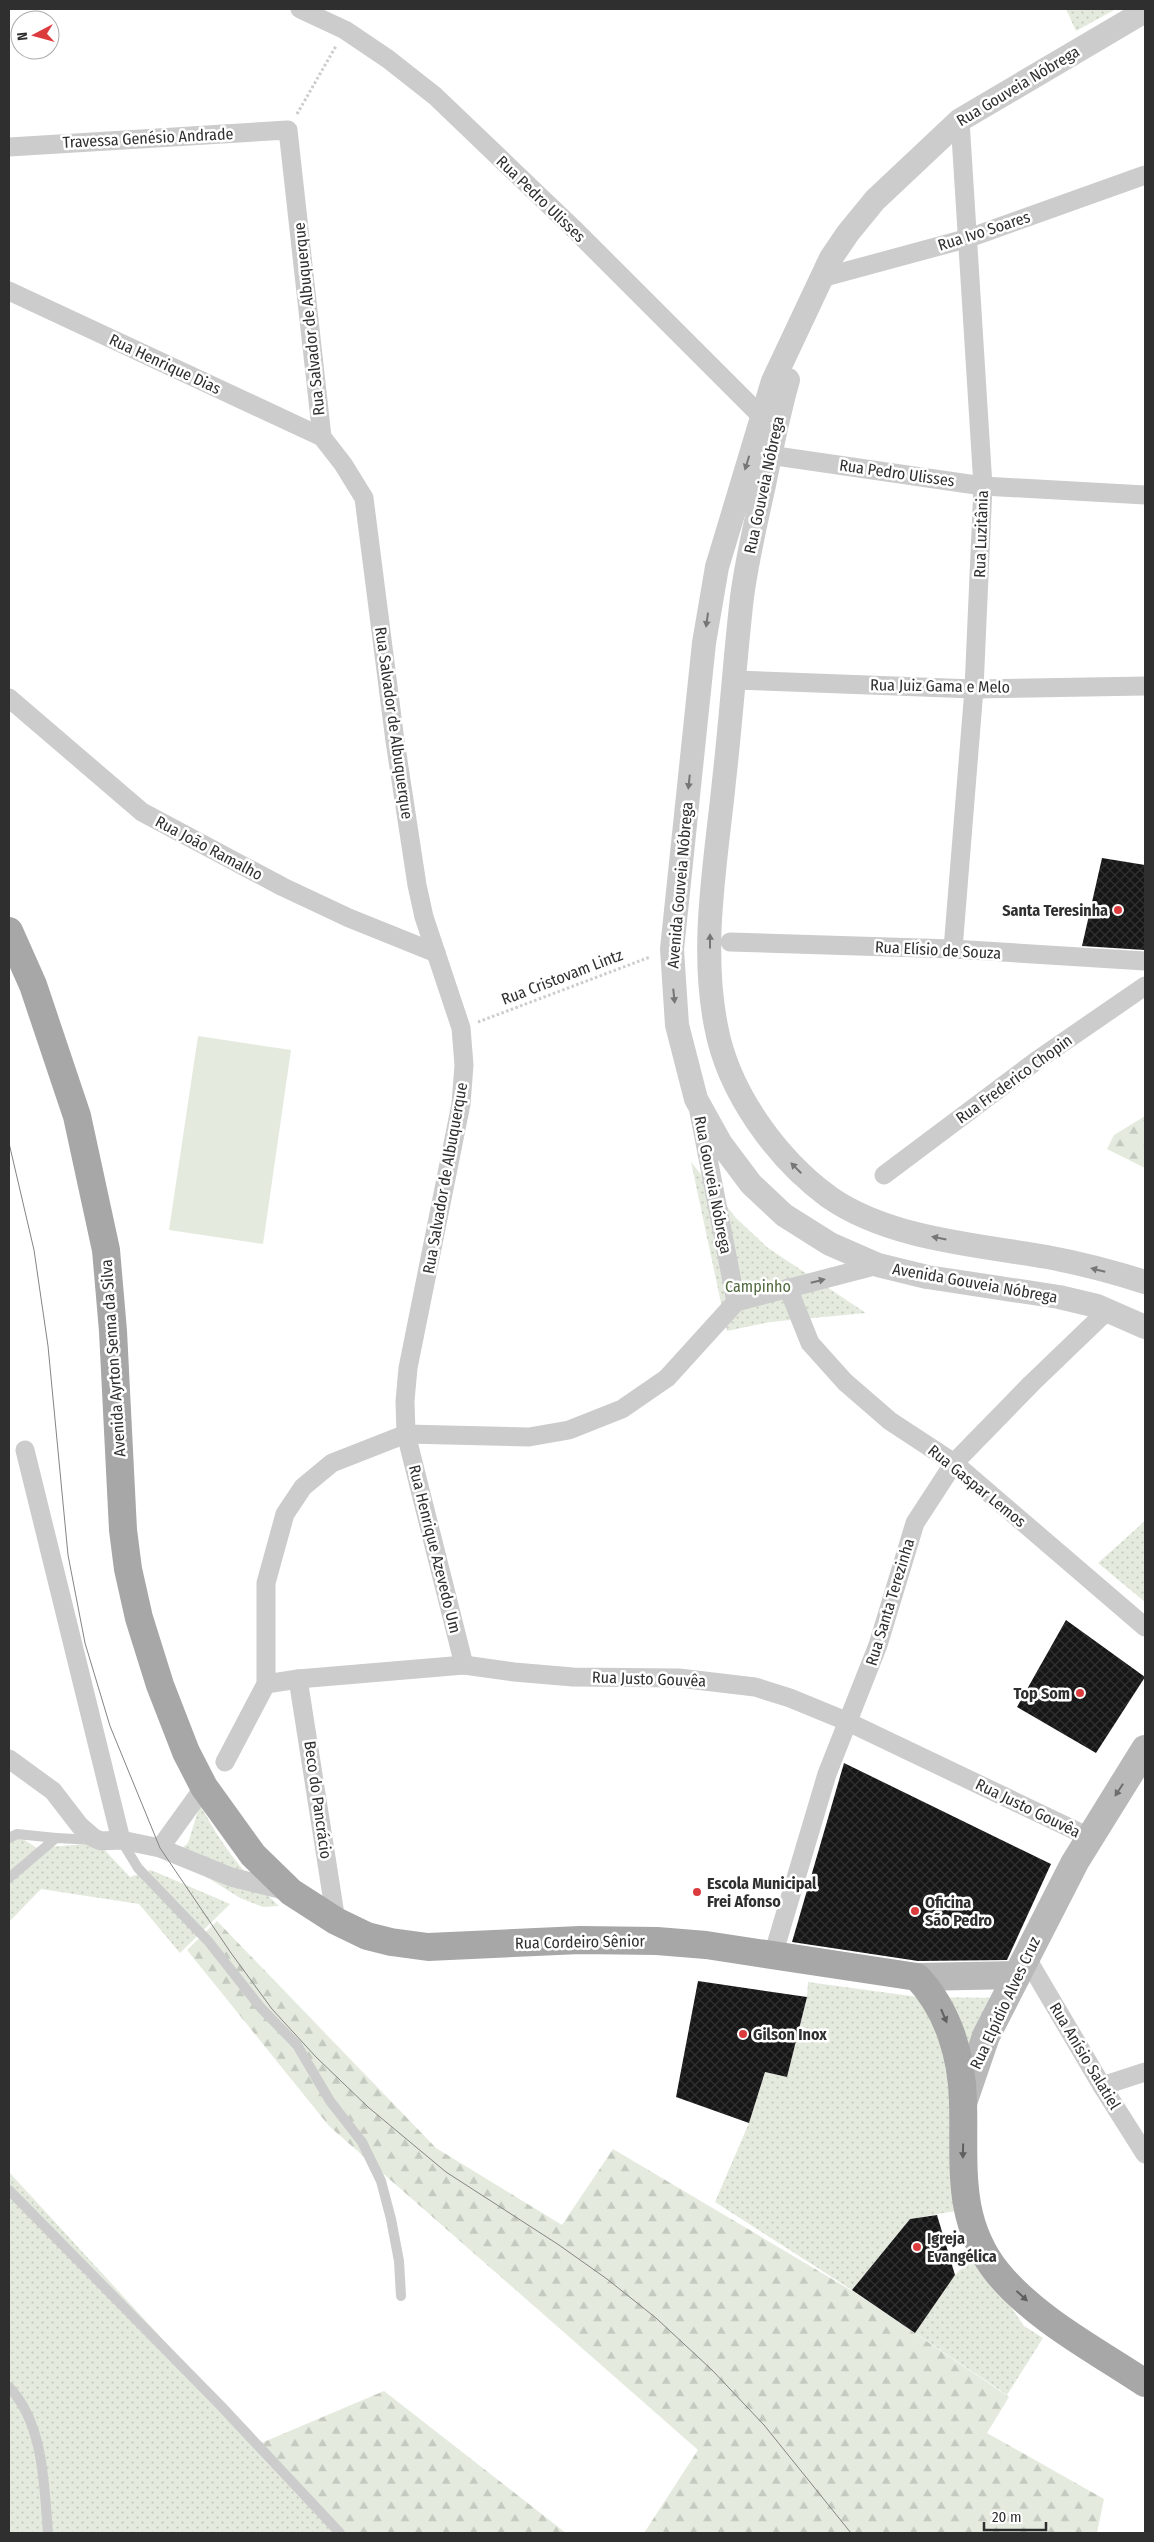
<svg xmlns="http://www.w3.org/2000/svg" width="1154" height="2542" font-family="'Fira Sans Condensed',sans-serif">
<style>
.grass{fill:url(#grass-dots)}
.forest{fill:url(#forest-firs)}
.pitch{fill:#e4ebde}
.building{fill:url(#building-cross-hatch)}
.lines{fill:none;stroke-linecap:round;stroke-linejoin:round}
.path{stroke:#ccc;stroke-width:3;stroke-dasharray:2.5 2.5;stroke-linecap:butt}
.service{stroke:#ccc;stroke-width:10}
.minor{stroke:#ccc;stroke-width:19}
.tertiary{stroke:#ccc;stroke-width:24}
.secondary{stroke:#b9b9b9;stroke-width:28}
.primary{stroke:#a7a7a7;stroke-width:28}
.tram{stroke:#848484;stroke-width:1}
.oneway{fill:#767676}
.oneway2{fill:#6d6d6d}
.oneway3{fill:#5f5f5f}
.poi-dot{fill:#dc3b3e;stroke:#fff;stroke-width:2}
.labels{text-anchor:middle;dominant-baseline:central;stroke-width:5;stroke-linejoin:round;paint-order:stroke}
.street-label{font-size:16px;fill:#2f2f2f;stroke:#fff}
.poi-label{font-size:16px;font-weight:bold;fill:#2f2f2f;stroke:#fff;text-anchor:start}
.park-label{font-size:16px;fill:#50693e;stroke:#fff}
</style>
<defs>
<pattern id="grass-dots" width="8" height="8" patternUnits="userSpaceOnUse" patternTransform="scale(1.25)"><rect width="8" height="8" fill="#e4ebde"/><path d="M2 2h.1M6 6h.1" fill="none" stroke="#c4cabf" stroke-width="1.8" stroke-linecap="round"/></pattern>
<pattern id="forest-firs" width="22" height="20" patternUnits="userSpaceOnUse" patternTransform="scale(1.25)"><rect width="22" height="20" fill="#e4ebde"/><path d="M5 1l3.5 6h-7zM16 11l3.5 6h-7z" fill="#c4cabf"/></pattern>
<pattern id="building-cross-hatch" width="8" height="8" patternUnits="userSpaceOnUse" patternTransform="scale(1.25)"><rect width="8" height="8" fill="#161616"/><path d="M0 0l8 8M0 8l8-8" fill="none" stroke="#303030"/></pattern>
</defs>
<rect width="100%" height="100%" fill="#fff"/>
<g class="grass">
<path d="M1066 9H1116L1076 31Z"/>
<path d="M691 1162 736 1218 768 1248 866 1313 770 1322 727 1331Z"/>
<path d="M1145 1521V1602L1098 1563Z"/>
<path d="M200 1804C223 1848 242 1872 279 1906L263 1907 240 1898 173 1856 188 1843Z"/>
<path d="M9 1830 37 1848 98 1843 130 1877 151 1870 230 1904 180 1953 139 1904 41 1889 9 1922Z"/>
<path d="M808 1982 918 1997 1009 1998 961 2095V2210L910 2219 852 2290 715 2202 749 2123 765 2072 787 2077 807 1997Z"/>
<path d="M9 2172 258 2443 347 2533H9Z"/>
<path d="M975 2255 1024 2326 1043 2338 1007 2395 915 2333 955 2275Z"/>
</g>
<g class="forest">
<path d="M1145 1116V1168L1107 1149 1114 1135Z"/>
<path d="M217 1921 436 2148 562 2225 613 2149 854 2292 1009 2397 987 2433 1104 2499 1097 2533H644L698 2450 329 2126 187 1950Z"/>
<path d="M384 2391 566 2533H347L259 2444Z"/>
</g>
<path class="pitch" d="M198 1036 291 1050 263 1244 169 1230Z"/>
<g class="building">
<path d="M1102 858 1145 865V950L1082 946Z"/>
<path d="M1066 1620 1145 1677 1096 1753 1017 1707Z"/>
<path d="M844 1763 1051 1864 1007 1960 918 1961 792 1942Z"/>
<path d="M698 1981 807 1997 787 2077 765 2072 749 2123 676 2097Z"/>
<path d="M937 2215 955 2275 915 2333 852 2290 910 2219Z"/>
</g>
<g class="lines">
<g class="path">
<path d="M297 114 336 46"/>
<path d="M478 1022 650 957"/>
</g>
<g class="service">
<path d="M9 1838 17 1834 56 1838"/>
<path d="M121 1840 138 1868 208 1941 261 2008 297 2045 330 2101 362 2142 381 2181 391 2219 399 2261 401 2296"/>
<path d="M9 1878 56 1838 95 1840"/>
<path d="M9 2190 221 2406 340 2533"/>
<path d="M9 2387C44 2424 44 2485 48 2533"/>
</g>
<g class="minor">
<path d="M300 9 345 30 388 59 435 96 573 228 761 416"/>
<path d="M9 147 288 130 322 437 343 464 364 498 395 741 417 885 424 917 461 1028 464 1065 461 1104 408 1368 405 1401 406 1434 464 1665"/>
<path d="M821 278 969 238 1145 175"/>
<path d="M9 291 322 437"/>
<path d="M769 455 983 486 1145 495"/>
<path d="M735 680 974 689 1145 686"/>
<path d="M9 698 142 812 283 887 349 918 436 953"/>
<path d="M730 942 953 949 1145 961"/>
<path d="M953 949 974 689 983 486 960 120"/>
<path d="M699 1112 736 1302"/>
<path d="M884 1175 1036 1061 1145 986"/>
<path d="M788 1288 810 1343 845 1382 890 1421 954 1463 1145 1627"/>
<path d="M25 1450 121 1840"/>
<path d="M298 1679 336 1921"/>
<path d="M266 1684 298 1679 464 1665 514 1672 573 1677 679 1678 755 1687 790 1698 846 1721 1089 1837"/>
<path d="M9 1759 53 1791 80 1826 94 1838 101 1841 121 1840 160 1848 231 1877 291 1892"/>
<path d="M225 1762 266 1684V1583L285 1514 303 1487 332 1463 406 1434 529 1437 569 1430 622 1409 667 1378 736 1302 878 1265"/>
<path d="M160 1848 204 1787"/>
<path d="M773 1955 827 1774 878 1645 915 1523 954 1463 1031 1384 1109 1309"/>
<path d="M1026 1957 1102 2086 1145 2154"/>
<path d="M1102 2086 1145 2072"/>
</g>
<g class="tertiary">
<path d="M1145 11 960 120 875 200 848 233 831 258 773 381 717 567 704 643 672 949 677 1025 696 1099 721 1144 751 1184 784 1215 830 1244 878 1265 927 1277 1059 1297 1097 1306 1145 1327"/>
<path d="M788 380C778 415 771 450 764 485 756 522 747 559 742 597 735 658 731 720 724 781 716 861 700 946 716 1026 728 1092 776 1158 829 1197 889 1239 977 1245 1047 1257 1079 1263 1114 1272 1145 1282"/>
</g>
<g class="secondary">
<path d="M917 1977 1017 1975"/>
<path d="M963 2103 986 2036 1075 1862 1145 1749"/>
</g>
<path class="primary" d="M9 931 33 985 77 1116 106 1250 113 1331 123 1530 128 1569 139 1618 160 1685 186 1752 204 1787 253 1855 291 1892 336 1921 367 1936 391 1942 428 1947 580 1940 657 1941 706 1945 917 1977C948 2010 962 2056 963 2101 965 2163 955 2219 997 2272 1034 2318 1097 2351 1145 2383"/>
<path class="tram" d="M9 1143 34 1250 48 1346 68 1555 85 1643 110 1726 160 1848 231 1953 272 2009 316 2057 368 2107 446 2172 559 2245 607 2279 656 2318 712 2370 764 2425 851 2533"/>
</g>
<defs><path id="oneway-solid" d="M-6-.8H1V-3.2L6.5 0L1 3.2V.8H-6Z" transform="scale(1.25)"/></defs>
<g class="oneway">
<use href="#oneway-solid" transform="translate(747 463) rotate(107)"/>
<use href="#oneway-solid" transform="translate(707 620) rotate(98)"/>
<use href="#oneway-solid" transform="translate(689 782) rotate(96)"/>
<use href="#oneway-solid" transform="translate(710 941) rotate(-90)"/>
<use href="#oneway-solid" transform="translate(674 996) rotate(84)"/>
<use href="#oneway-solid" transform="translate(796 1168) rotate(-135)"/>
<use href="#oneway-solid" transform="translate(939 1238) rotate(-169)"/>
<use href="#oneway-solid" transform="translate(1098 1270) rotate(-166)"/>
<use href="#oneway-solid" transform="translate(818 1281) rotate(-14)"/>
</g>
<use class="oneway2" href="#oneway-solid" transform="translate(1119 1790) rotate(123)"/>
<g class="oneway3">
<use href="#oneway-solid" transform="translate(944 2016) rotate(67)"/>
<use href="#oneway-solid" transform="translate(963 2151) rotate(91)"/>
<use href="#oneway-solid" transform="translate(1022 2296) rotate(43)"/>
</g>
<g class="poi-dot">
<circle cx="1118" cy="910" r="5"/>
<circle cx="1080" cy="1693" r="5"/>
<circle cx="697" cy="1892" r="5"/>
<circle cx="915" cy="1911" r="5"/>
<circle cx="743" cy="2034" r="5"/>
<circle cx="917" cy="2247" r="5"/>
</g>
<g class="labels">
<g class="street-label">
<text transform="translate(1018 86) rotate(-31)">Rua Gouveia Nóbrega</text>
<text transform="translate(148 138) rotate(-3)">Travessa Genésio Andrade</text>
<text transform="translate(541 199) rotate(44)">Rua Pedro Ulisses</text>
<text transform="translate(984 231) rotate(-18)">Rua Ivo Soares</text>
<text transform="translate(309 319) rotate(-96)">Rua Salvador de Albuquerque</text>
<text transform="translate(165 364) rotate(25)">Rua Henrique Dias</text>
<text transform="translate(897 473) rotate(8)">Rua Pedro Ulisses</text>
<text transform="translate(764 485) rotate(-78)">Rua Gouveia Nóbrega</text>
<text transform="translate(981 534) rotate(-88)">Rua Luzitânia</text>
<text transform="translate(940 686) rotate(1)">Rua Juiz Gama e Melo</text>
<text transform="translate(394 723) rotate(82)">Rua Salvador de Albuquerque</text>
<text transform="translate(209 848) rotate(28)">Rua João Ramalho</text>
<text transform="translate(680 885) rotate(-85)">Avenida Gouveia Nóbrega</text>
<text transform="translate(938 950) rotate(3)">Rua Elísio de Souza</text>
<text transform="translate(562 977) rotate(-21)">Rua Cristovam Lintz</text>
<text transform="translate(1014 1079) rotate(-36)">Rua Frederico Chopin</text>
<text transform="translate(445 1178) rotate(-80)">Rua Salvador de Albuquerque</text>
<text transform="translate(713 1185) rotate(79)">Rua Gouveia Nóbrega</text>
<text transform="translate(975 1283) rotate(10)">Avenida Gouveia Nóbrega</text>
<text transform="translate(113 1358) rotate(-94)">Avenida Ayrton Senna da Silva</text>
<text transform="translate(977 1486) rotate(39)">Rua Gaspar Lemos</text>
<text transform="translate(435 1549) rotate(76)">Rua Henrique Azevedo Um</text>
<text transform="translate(890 1602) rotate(-73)">Rua Santa Terezinha</text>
<text transform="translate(649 1679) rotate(2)">Rua Justo Gouvêa</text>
<text transform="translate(318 1800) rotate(82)">Beco do Pancrácio</text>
<text transform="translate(1028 1808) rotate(26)">Rua Justo Gouvêa</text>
<text transform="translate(580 1942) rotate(-1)">Rua Cordeiro Sênior</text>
<text transform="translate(1005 2003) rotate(-65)">Rua Elpídio Alves Cruz</text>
<text transform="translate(1085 2056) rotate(59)">Rua Anísio Salatiel</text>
</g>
<g class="poi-label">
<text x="1108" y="910" text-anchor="end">Santa Teresinha</text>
<text x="1070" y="1693" text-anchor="end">Top Som</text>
<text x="707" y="1883">Escola Municipal<tspan x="707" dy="18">Frei Afonso</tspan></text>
<text x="925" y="1902">Oficina<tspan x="925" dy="18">São Pedro</tspan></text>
<text x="753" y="2034">Gilson Inox</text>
<text x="927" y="2238">Igreja<tspan x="927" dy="18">Evangélica</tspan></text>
</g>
<g class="park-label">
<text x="758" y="1286">Campinho</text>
</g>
</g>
<rect width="1154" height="2542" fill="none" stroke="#2f2f2f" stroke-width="20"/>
<g transform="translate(35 35) rotate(264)"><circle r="24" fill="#ffffff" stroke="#acacac"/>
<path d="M0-4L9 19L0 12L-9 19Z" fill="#dc3b3e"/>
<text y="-8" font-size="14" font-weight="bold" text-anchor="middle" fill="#2f2f2f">N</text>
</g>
<path d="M984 2522v8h62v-8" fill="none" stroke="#2f2f2f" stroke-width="2.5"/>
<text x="992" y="2522" font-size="15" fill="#2f2f2f" stroke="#ffffff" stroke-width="4" paint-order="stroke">20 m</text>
</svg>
